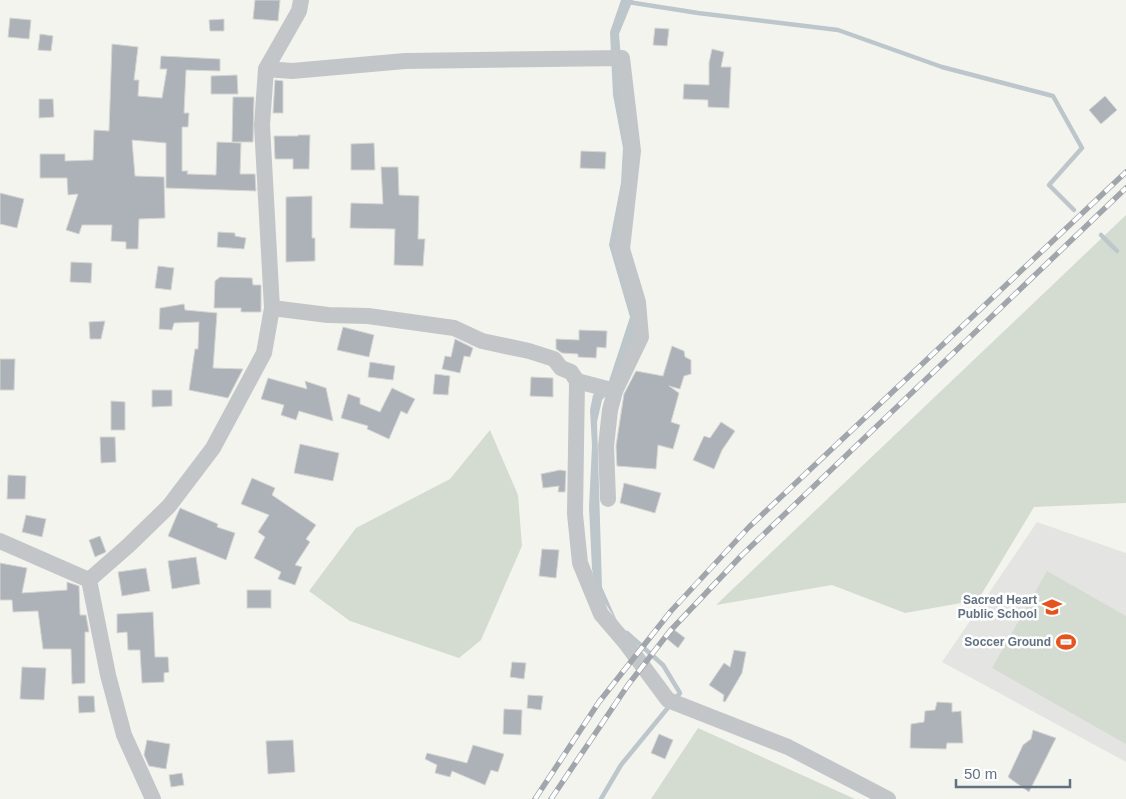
<svg xmlns="http://www.w3.org/2000/svg" width="1126" height="799" font-family="Arial,sans-serif">
<style>
.built{fill:#e4e5e3}
.green{fill:#d4dbd0}
.water{fill:#bcc6cb}
.lines{fill:none;stroke-linecap:round;stroke-linejoin:round}
.stream{stroke:#bcc6cb;stroke-width:4.5}
.building{fill:#acb2b8;stroke:#d5d5d2}
.minor{stroke:#c3c6c9;stroke-width:16}
.rail-casing{stroke:#a1a6ac;stroke-width:5.5}
.rail{stroke:#fff;stroke-width:4;stroke-dasharray:11;stroke-linecap:butt}
.labels{text-anchor:middle;dominant-baseline:central;stroke-width:5;stroke-linejoin:round;paint-order:stroke}
.poi-label{font-size:12px;font-weight:bold;fill:#627281;stroke:#fff;text-anchor:end}
</style>
<rect width="100%" height="100%" fill="#f4f4ef"/>
<path class="built" d="M1037 522 1126 553V762L942 662Z"/>
<g class="green">
<path d="M1126 215V503L1034 507 978 600 905 613 832 585 716 605Z"/>
<path d="M490 430 518 495 522 546 481 640 459 658 350 621 309 591 356 528 450 479Z"/>
<path d="M1047 571 1126 616V744L992 668Z"/>
<path d="M698 728 855 799H651Z"/>
</g>
<path class="water" d="M621 0H633L619 34 629 154 616 243 637 315 631 348 614 386 602 400 597 422 602 587 618 623 597 591 592 569 589 507 592 446 590 410 593 395 608 384 630 317 609 245 621 183 623 148 613 95 610 32Z"/>
<g class="lines">
<g class="stream">
<path d="M628 2 698 13 838 30 942 67 1053 96 1082 148 1049 185 1074 210"/>
<path d="M1101 235 1117 251"/>
<path d="M601 799 621 765 680 693 663 665 627 633"/>
</g>
</g>
<g class="building">
<path d="M255 0H280L278 21 253 19Z"/>
<path d="M10 18 31 20 29 39 8 37Z"/>
<path d="M224 19V31H210L209 20Z"/>
<path d="M655 28 669 29 667 46 653 45Z"/>
<path d="M40 34 53 36 51 51 38 50Z"/>
<path d="M112 44 138 47 134 80H139L138 96 162 98 167 69H160L161 56 220 59V71L186 70 184 113H189L188 127H182V171H188L187 174 216 175 217 142 241 143 240 174H255L256 191 166 188V143L132 140 135 176 164 177 165 218 139 219 138 249H126V242L111 241 112 225H82L79 234 66 230 78 194 68 195 67 178H40V154H65V161L93 160 94 130 109 131Z"/>
<path d="M712 49 724 52 721 67H731L729 108 708 107V100L683 99 684 84 709 85V63Z"/>
<path d="M237 75 238 94H211V76Z"/>
<path d="M275 80 283 81V113H273Z"/>
<path d="M1105 96 1117 110 1101 124 1089 110Z"/>
<path d="M233 97H254L253 142H232Z"/>
<path d="M39 99H53L54 117 39 118Z"/>
<path d="M298 135H310L309 169H293V159H275L274 136H298Z"/>
<path d="M374 143 375 170H351V144Z"/>
<path d="M581 151 606 152 605 169 580 168Z"/>
<path d="M381 167H398L399 195 419 196 418 239H425L423 266 394 265 395 229 350 228 351 203 383 204Z"/>
<path d="M0 193 24 199 17 228 0 224Z"/>
<path d="M312 196V238H315V261L286 262V197Z"/>
<path d="M218 232 235 233V236L246 238 244 249 217 247Z"/>
<path d="M71 262 92 263 91 283 70 282Z"/>
<path d="M158 266 174 268 171 290 155 288Z"/>
<path d="M220 277 252 278 253 285H261V312H241V308H214L215 281Z"/>
<path d="M184 304 185 310 217 313 213 368 243 369 228 398 189 390 195 349H198L199 322 174 323 172 330 159 329 160 308Z"/>
<path d="M105 321 101 339H90L89 322Z"/>
<path d="M343 327 374 335 369 357 337 350Z"/>
<path d="M579 330 607 331 606 348 597 347 596 358 578 357V354L562 353 556 349V339L579 340Z"/>
<path d="M455 339 473 348 470 357 464 356 460 373 442 369 445 356 451 357Z"/>
<path d="M672 346 684 351 685 357 691 360V374L684 376 680 389 669 386 679 393 671 422 680 425 673 449 658 445 656 469 617 466 616 446 624 394 636 371 663 376Z"/>
<path d="M0 359H15L14 390H0Z"/>
<path d="M370 362 395 366 393 380 368 377Z"/>
<path d="M435 374 450 376 448 395 433 394Z"/>
<path d="M531 377 553 378V397L530 396Z"/>
<path d="M268 378 307 389 305 381 326 388 333 421 299 411 296 420 281 415 284 405 261 399Z"/>
<path d="M392 388 415 399 407 414 401 411 389 439 367 429 368 426 341 418 348 394 360 398V404L380 412Z"/>
<path d="M152 390H172V406L152 407Z"/>
<path d="M111 401 125 402V430H111Z"/>
<path d="M721 422 735 431 722 450 714 469 693 460 704 436 710 438Z"/>
<path d="M100 437H115L116 462 101 463Z"/>
<path d="M300 444 339 453 333 481 294 473Z"/>
<path d="M560 470 566 471 565 492H558L559 486 543 488 541 474Z"/>
<path d="M8 475 26 476 25 499H7Z"/>
<path d="M252 478 275 488 272 495 316 525 306 539 310 542 295 565 302 567 295 585 278 579 281 572 254 558 265 537 258 532 269 515 241 504Z"/>
<path d="M624 483 661 493 655 513 620 503Z"/>
<path d="M180 508 218 524 217 527 235 533 226 560 168 536Z"/>
<path d="M26 515 46 519 42 537 22 532Z"/>
<path d="M100 536 106 552 95 557 89 540Z"/>
<path d="M542 549 559 550 556 578 539 576Z"/>
<path d="M196 557 200 584 172 589 168 561Z"/>
<path d="M0 563 27 568 22 593 67 590V582L79 586 80 615H86L89 632H85V683L72 684 71 649H43L38 611 13 612 12 600H0Z"/>
<path d="M146 568 150 591 122 596 118 572Z"/>
<rect x="247" y="590" width="24" height="18"/>
<path d="M153 612 155 657H168L169 672 164 673V682L142 683 140 650H128L127 632 117 633V614Z"/>
<path d="M673 629 685 638 678 648 666 638Z"/>
<path d="M734 650 746 652 742 673 725 702 723 701 724 695 709 685 724 663 730 667Z"/>
<path d="M512 662 526 663 524 679 510 677Z"/>
<path d="M22 667 46 668 44 700 20 699Z"/>
<path d="M528 695 543 696 541 710 527 708Z"/>
<path d="M78 696H94L95 712 79 713Z"/>
<path d="M937 702 952 703V712L961 711 963 743H947L946 749 910 748 911 724 924 722 925 711 935 710Z"/>
<path d="M504 709 522 710 521 735 503 734Z"/>
<path d="M1033 730 1056 738 1029 792 1008 777 1023 745 1031 739Z"/>
<path d="M659 734 673 740 665 759 651 753Z"/>
<path d="M147 740 170 744 166 769 149 766 144 755Z"/>
<path d="M293 740 295 772 268 774 266 741Z"/>
<path d="M473 745 504 754 498 772 491 770 485 785 452 771 450 777 435 773 437 765 425 759 427 753 467 763Z"/>
<path d="M182 773 184 785 171 787 169 775Z"/>
</g>
<g class="lines">
<g class="minor">
<path d="M266 69 299 11 301 0"/>
<path d="M272 308 328 315 368 316 454 328 482 341 529 351 554 359 561 368 571 372 577 381 575 514 580 563 601 614 625 642 668 700 788 747 888 799"/>
<path d="M577 381 615 391"/>
<path d="M0 541 89 580 108 675 124 735 153 799"/>
<path d="M89 580 129 545 169 506 213 448 264 353 272 308 262 125 266 69 292 71 405 61 622 58 633 151 622 249 638 302 641 337 615 391 610 410 606 446 608 499"/>
</g>
<defs>
<g id="rail">
<path d="M535 799 599 702 671 611 749 527 1126 172"/>
<path d="M551 799 628 685 670 631 742 555 1126 188"/>
</g>
</defs>
<use href="#rail" class="rail-casing"/>
<use href="#rail" class="rail"/>
</g>
<defs>
<symbol id="school-bare" viewBox="-9 -9 18 18"><path d="M0-5L7-2L0 1L-7-2ZM-4 1L0 2.5L4 1V4Q0 6-4 4Z" fill="#e5531e" stroke="#fff" stroke-width="2.5" paint-order="stroke"/></symbol>
<symbol id="stadium-bare" viewBox="-9 -9 18 18"><path d="M0-5a6.5 5 0 1 0 0 10a6.5 5 0 1 0 0-10ZM-3.5-1.8h7v3.6h-7Z" fill="#e5531e" stroke="#fff" stroke-width="2.5" paint-order="stroke"/></symbol>
</defs>
<g fill-rule="evenodd">
<use href="#school-bare" x="1038" y="593" width="28" height="28"/>
<use href="#stadium-bare" x="1052" y="628" width="28" height="28"/>
</g>
<g class="labels">
<g class="poi-label">
<text x="1037" y="600">Sacred Heart<tspan x="1037" dy="14">Public School</tspan></text>
<text x="1051" y="642">Soccer Ground</text>
</g>
</g>
<path d="M956 779v8h114v-8" fill="none" stroke="#627281" stroke-width="2.5"/>
<text x="964" y="779" font-size="15" fill="#627281" stroke="#ffffff" stroke-width="4" paint-order="stroke">50 m</text>
</svg>
